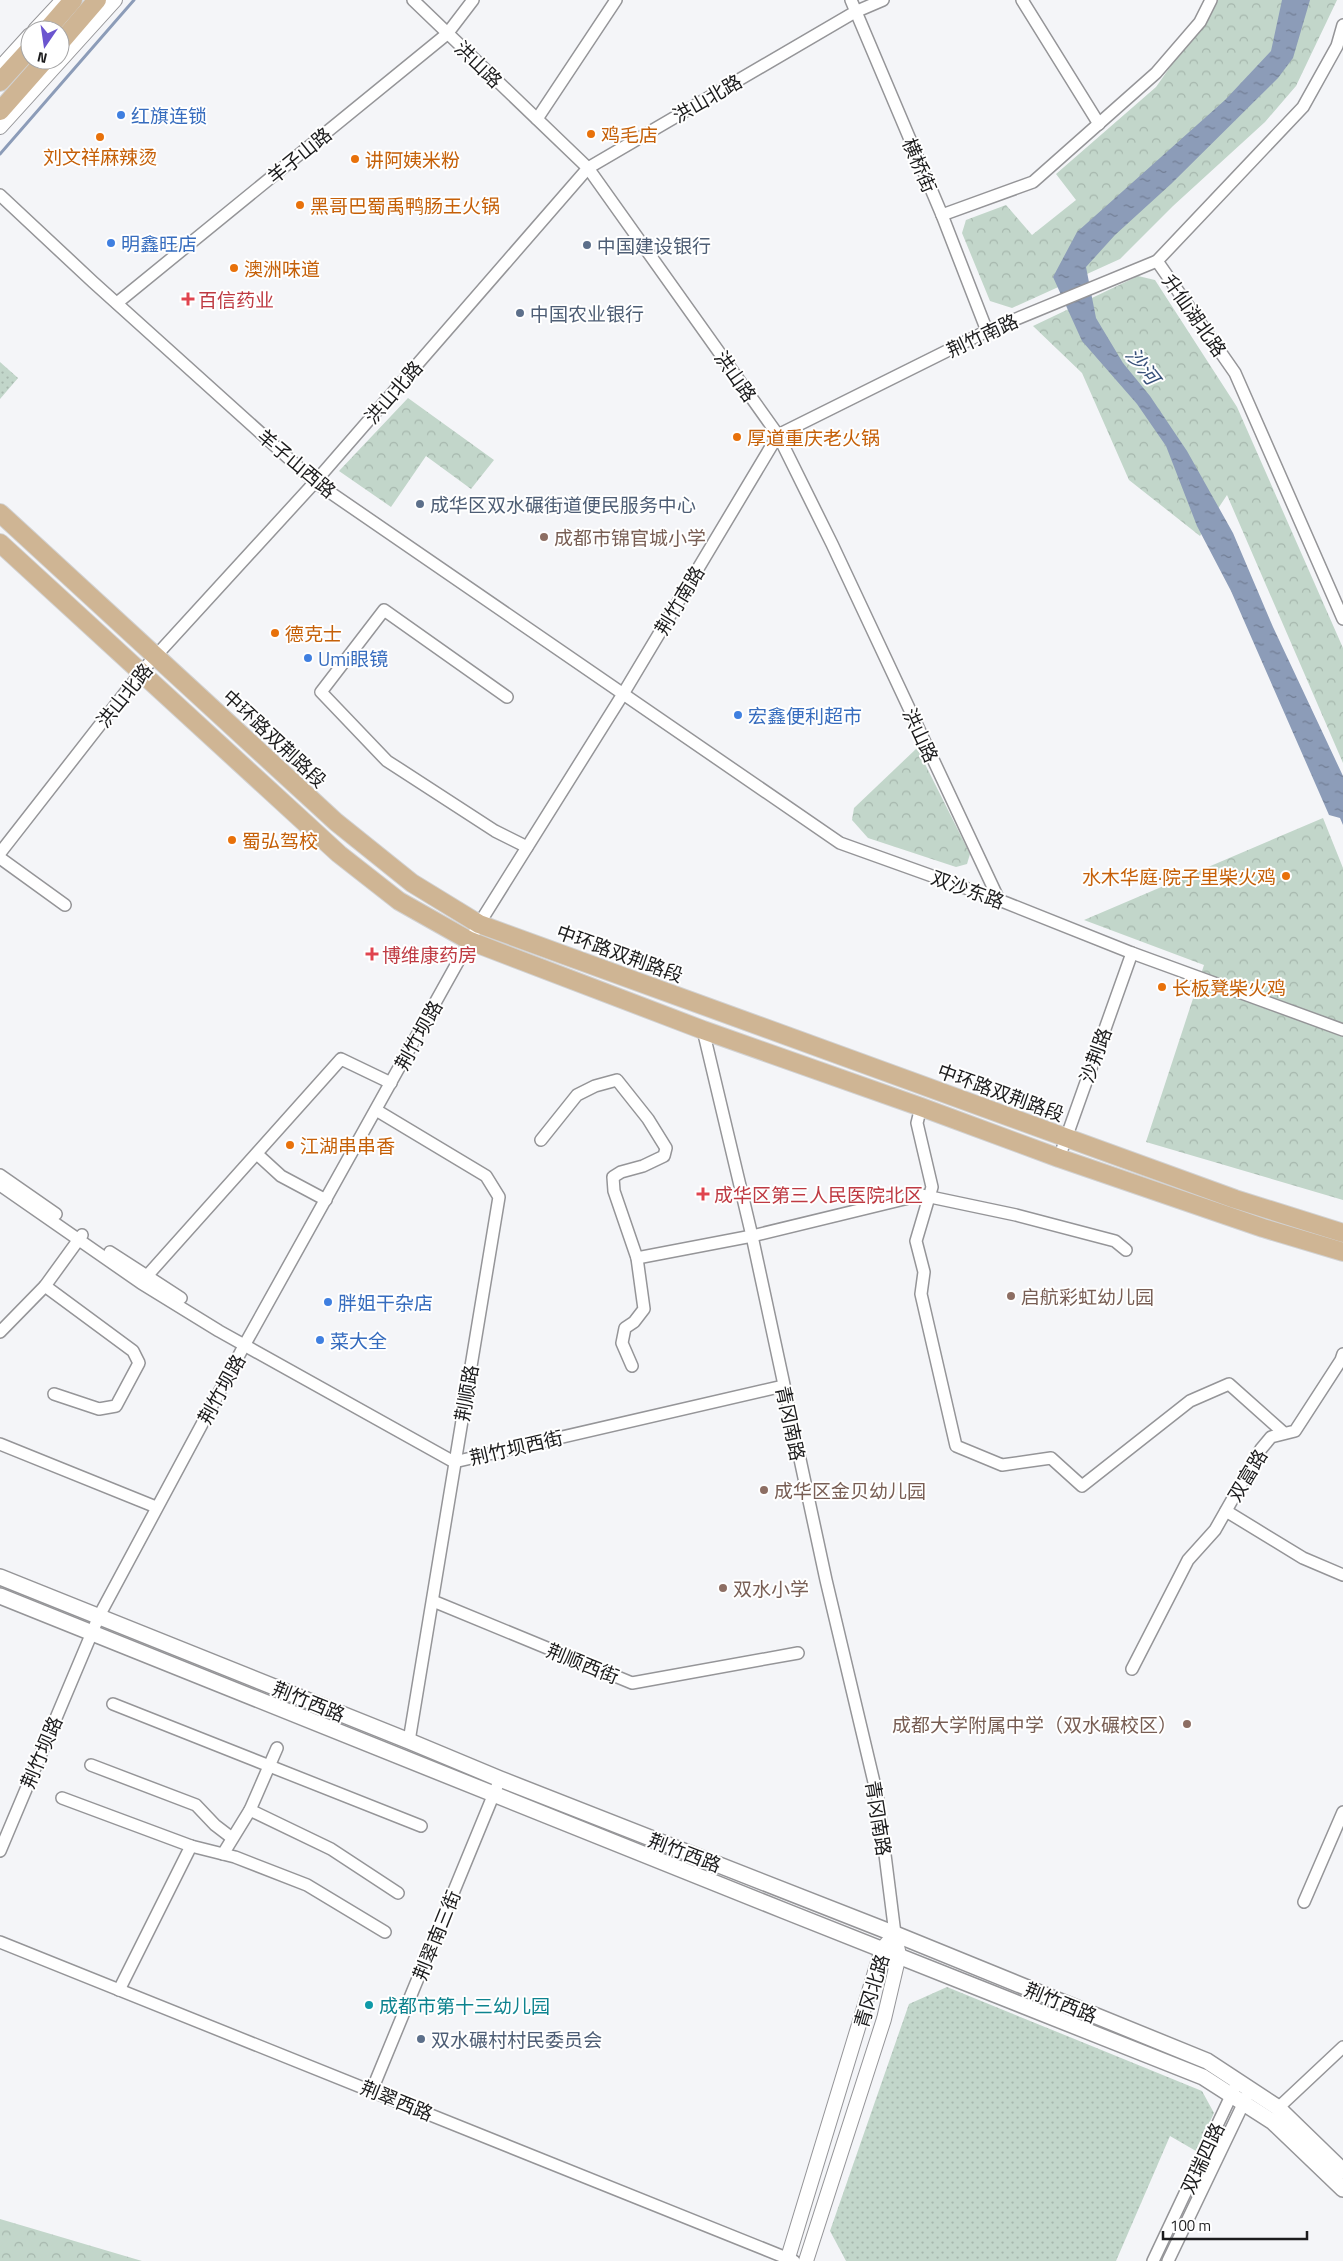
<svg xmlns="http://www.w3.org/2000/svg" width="1343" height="2261" font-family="'Titillium Web','Noto Sans SC',sans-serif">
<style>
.grass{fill:url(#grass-dots)}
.park{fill:url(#park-crowns)}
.water{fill:url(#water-ripples)}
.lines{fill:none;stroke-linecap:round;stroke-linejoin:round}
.stream{stroke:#8c9cb8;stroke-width:3}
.minor-casing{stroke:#959598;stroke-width:14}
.tertiary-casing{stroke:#959598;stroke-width:16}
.secondary-casing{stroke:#959598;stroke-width:18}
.primary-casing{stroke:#d2d2d2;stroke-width:20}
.minor{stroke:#fff;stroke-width:11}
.tertiary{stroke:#fff;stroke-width:14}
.secondary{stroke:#fff;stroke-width:15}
.primary{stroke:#cfb594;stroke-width:18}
.shop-dot{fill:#3f7fe0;stroke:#fff;stroke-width:2}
.food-dot{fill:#e8710a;stroke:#fff;stroke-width:2}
.service-dot{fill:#5c6f8a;stroke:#fff;stroke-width:2}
.health-dot{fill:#e0444e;stroke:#fff;stroke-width:2}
.education-dot{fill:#8d6e63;stroke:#fff;stroke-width:2}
.culture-dot{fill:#0f9aa8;stroke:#fff;stroke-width:2}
.labels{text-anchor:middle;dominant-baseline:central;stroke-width:4;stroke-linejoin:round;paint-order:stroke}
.street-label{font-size:19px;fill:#1c1c1d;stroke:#fff}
.shop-label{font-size:19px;fill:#366cbe;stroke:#fff;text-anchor:start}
.food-label{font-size:19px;fill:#c56008;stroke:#fff;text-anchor:start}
.service-label{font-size:19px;fill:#4e5e75;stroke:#fff;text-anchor:start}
.health-label{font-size:19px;fill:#be3a42;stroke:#fff;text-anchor:start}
.education-label{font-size:19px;fill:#785e54;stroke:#fff;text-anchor:start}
.culture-label{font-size:19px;fill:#0d838f;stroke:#fff;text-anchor:start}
.water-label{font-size:20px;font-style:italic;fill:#375079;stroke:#fff}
</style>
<defs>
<pattern id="grass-dots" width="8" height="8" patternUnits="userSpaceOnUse" patternTransform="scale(1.25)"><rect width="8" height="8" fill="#c2d6ca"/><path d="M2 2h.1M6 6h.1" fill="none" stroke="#a6b7ad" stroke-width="1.8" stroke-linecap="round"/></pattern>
<pattern id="park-crowns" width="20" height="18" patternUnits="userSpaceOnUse" patternTransform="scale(1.25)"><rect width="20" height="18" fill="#c2d6ca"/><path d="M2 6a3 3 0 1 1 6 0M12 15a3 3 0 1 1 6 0" fill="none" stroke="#a6b7ad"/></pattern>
<pattern id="water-ripples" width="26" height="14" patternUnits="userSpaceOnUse" patternTransform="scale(1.25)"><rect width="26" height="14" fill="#8c9cb8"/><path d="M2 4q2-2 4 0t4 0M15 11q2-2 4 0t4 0" fill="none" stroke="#727e95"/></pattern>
</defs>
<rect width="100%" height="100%" fill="#f4f5f8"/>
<g class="grass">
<path d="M0 362 18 378 0 399Z"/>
<path d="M947 1987 1202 2091 1214 2113 1196 2151 1170 2136 1116 2261H846L830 2231 909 2004Z"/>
</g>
<g class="park">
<path d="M1217 0H1337L1296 86 1265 122 1173 206 1120 259 1012 308 990 301 962 233 966 220 1006 205 1032 235 1076 200 1056 174 1156 87Z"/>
<path d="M1138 276 1155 280 1237 407 1343 648V763L1227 495 1200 536 1129 480 1082 373 1033 326Z"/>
<path d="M408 398 494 460 471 489 426 456 391 507 339 471Z"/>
<path d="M917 748 970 854 967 864 956 867 868 838 852 820 854 808Z"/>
<path d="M1323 818 1343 868V1200L1146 1142 1204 965 1084 920Z"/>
<path d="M0 2219 142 2261H0Z"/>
</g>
<path class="water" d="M1282 0H1310L1293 58 1278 78 1171 184 1115 235 1086 267 1096 318 1123 363 1150 396 1187 451 1233 533 1273 627 1343 776V825L1340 818 1329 815 1231 591 1197 526 1166 446 1137 404 1082 341 1053 277 1077 232 1225 100 1271 51Z"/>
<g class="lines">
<path class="stream" d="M0 154 134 0"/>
<defs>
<g id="minor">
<path d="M413 0 588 168 778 435 832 544 999 900"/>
<path d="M851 0 942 215 987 331"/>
<path d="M1022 0 1099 124"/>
<path d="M537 119 616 0"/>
<path d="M0 195 93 282 315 482 840 843 999 900 1132 953 1343 1030"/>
<path d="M942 215 1033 182 1156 73 1200 22 1211 0"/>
<path d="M1157 261 1235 373 1343 619"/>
<path d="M117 303 447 34 473 0"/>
<path d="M507 697 384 610 321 692 387 761 495 831 527 847"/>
<path d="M0 853 142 671 315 482 588 168 855 12 883 0"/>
<path d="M0 858 65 905"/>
<path d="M703 1030 752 1236 826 1580 878 1799 895 1934"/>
<path d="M921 1107 917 1123 932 1187 916 1241 924 1272 921 1294 956 1446 1002 1465 1051 1458 1082 1486 1190 1401 1229 1384 1284 1433"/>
<path d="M376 1110 486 1176 499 1197 409 1741"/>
<path d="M541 1140 577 1095 595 1086 617 1080 648 1119 666 1148 664 1156 643 1166 621 1172 613 1177 614 1191 637 1258 644 1309 634 1322 625 1328 622 1343 632 1366"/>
<path d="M257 1154 281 1176 326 1200"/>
<path d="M1059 1158 1132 953"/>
<path d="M0 1175 56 1214"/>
<path d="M0 1185 141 1283 219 1331 454 1462 783 1386"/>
<path d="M110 1252 181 1298"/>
<path d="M637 1258 752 1236 921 1195 1016 1215 1115 1241 1126 1250"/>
<path d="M146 1277 341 1059 391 1083"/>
<path d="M45 1286 133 1351 139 1363 116 1406 99 1409 54 1394"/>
<path d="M0 1332 45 1286 82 1235"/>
<path d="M0 1444 156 1507"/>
<path d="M1226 1511 1303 1558 1343 1575"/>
<path d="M433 1601 632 1683 798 1653"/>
<path d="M1132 1669 1188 1560 1215 1530 1261 1449 1271 1437 1295 1431 1341 1360 1343 1354"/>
<path d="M113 1704 421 1826"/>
<path d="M91 1765 196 1805 215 1825 232 1838"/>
<path d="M62 1798 191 1846 119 1990"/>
<path d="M250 1810 277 1748"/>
<path d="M191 1846 235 1857 307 1885 385 1932"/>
<path d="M0 1851 99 1616 245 1344 479 924 623 694 778 435 987 331 1157 261 1303 107 1337 46 1343 25"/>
<path d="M223 1854 250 1810 331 1849 398 1893"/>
<path d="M1304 1902 1343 1812"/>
<path d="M0 1942 794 2261"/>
<path d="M372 2090 500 1779"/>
<path d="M1278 2108 1343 2047"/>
<path d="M1153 2261 1238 2081"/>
<path d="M1168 2261 1247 2096"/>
</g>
<g id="tertiary">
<path d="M35 30 62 1"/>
<path d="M0 68 30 35"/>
<path d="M0 127 115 0"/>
<path d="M787 2261 882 1949 895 1934"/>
<path d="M806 2261 884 2019 899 1955 897 1946"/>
</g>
<g id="secondary">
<path d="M0 1577 409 1741 500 1779 895 1934 1207 2061 1277 2107 1343 2171"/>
<path d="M0 1596 785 1911 1203 2077 1273 2122 1343 2189"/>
</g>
<g id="primary">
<path d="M47 30 73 0"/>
<path d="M60 43 97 0"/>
<path d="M0 82 30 49"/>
<path d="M0 111 45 60"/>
<path d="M0 513 336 822 412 883 479 924 1235 1199 1343 1233"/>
<path d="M0 543 339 854 399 901 470 941 703 1030 921 1107 1059 1158 1263 1228 1343 1252"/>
</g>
</defs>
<use href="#minor" class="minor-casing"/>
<use href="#tertiary" class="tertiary-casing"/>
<use href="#secondary" class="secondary-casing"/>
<use href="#primary" class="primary-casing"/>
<use href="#minor" class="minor"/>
<use href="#tertiary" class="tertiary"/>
<use href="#secondary" class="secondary"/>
<use href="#primary" class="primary"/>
</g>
<g class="shop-dot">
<circle cx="121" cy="115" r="5"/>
<circle cx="111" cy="243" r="5"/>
<circle cx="308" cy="658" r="5"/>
<circle cx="738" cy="715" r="5"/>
<circle cx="328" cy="1302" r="5"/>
<circle cx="320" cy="1340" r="5"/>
</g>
<g class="food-dot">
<circle cx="591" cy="134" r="5"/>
<circle cx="100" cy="137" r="5"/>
<circle cx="355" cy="159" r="5"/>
<circle cx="300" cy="205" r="5"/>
<circle cx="234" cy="268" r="5"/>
<circle cx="737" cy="437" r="5"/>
<circle cx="275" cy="633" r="5"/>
<circle cx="232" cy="840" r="5"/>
<circle cx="1286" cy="876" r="5"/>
<circle cx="1162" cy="987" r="5"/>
<circle cx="290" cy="1145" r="5"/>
</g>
<g class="service-dot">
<circle cx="587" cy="245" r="5"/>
<circle cx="520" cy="313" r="5"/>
<circle cx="420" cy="504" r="5"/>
<circle cx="421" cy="2039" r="5"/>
</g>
<g class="health-dot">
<path d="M185.5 291.5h5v5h5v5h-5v5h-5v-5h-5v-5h5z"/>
<path d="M369.5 946.5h5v5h5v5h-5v5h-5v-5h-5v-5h5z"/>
<path d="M700.5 1186.5h5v5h5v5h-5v5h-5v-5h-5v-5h5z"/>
</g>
<g class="education-dot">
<circle cx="544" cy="537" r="5"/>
<circle cx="1011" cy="1296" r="5"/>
<circle cx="764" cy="1490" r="5"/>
<circle cx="723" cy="1588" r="5"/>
<circle cx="1187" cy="1724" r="5"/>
</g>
<circle class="culture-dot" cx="369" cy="2005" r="5"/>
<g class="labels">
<g class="street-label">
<text transform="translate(479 64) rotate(44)">洪山路</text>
<text transform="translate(707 98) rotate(-30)">洪山北路</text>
<text transform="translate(299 155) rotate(-39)">羊子山路</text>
<text transform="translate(920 165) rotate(67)">横桥街</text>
<text transform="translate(1195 315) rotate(55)">升仙湖北路</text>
<text transform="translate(982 335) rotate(-25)">荆竹南路</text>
<text transform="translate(736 376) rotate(55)">洪山路</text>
<text transform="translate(393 392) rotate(-49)">洪山北路</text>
<text transform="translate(297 463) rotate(40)">羊子山西路</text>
<text transform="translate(679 600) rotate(-59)">荆竹南路</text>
<text transform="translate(124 695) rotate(-51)">洪山北路</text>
<text transform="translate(921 735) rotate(65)">洪山路</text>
<text transform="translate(275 738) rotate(43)">中环路双荆路段</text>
<text transform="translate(968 889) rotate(20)">双沙东路</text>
<text transform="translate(620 953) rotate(20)">中环路双荆路段</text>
<text transform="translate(418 1035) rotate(-61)">荆竹坝路</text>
<text transform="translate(1095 1055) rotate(-70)">沙荆路</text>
<text transform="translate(1001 1092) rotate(20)">中环路双荆路段</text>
<text transform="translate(221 1389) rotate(-61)">荆竹坝路</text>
<text transform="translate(466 1393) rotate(-80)">荆顺路</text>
<text transform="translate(791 1423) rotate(78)">青冈南路</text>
<text transform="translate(516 1447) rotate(-13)">荆竹坝西街</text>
<text transform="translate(1247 1475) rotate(-59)">双富路</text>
<text transform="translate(583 1663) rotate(22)">荆顺西街</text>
<text transform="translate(309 1701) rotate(22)">荆竹西路</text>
<text transform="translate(41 1752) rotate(-67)">荆竹坝路</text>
<text transform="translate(879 1818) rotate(81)">青冈南路</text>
<text transform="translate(685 1852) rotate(21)">荆竹西路</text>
<text transform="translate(436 1935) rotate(-68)">荆翠南三街</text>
<text transform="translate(871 1991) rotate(-73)">青冈北路</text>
<text transform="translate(1061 2002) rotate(22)">荆竹西路</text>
<text transform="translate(397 2100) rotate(22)">荆翠西路</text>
<text transform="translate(1202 2158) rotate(-65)">双瑞四路</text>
</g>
<g class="shop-label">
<text x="131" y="115">红旗连锁</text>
<text x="121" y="243">明鑫旺店</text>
<text x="318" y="658">Umi眼镜</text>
<text x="748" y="715">宏鑫便利超市</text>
<text x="338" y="1302">胖姐干杂店</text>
<text x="330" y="1340">菜大全</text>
</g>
<g class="food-label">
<text x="601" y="134">鸡毛店</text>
<text x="100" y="156" text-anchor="middle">刘文祥麻辣烫</text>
<text x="365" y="159">讲阿姨米粉</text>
<text x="310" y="205">黑哥巴蜀禹鸭肠王火锅</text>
<text x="244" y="268">澳洲味道</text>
<text x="747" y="437">厚道重庆老火锅</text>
<text x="285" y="633">德克士</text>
<text x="242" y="840">蜀弘驾校</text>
<text x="1276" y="876" text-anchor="end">水木华庭·院子里柴火鸡</text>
<text x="1172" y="987">长板凳柴火鸡</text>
<text x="300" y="1145">江湖串串香</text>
</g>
<g class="service-label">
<text x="597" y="245">中国建设银行</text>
<text x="530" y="313">中国农业银行</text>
<text x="430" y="504">成华区双水碾街道便民服务中心</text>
<text x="431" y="2039">双水碾村村民委员会</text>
</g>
<g class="health-label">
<text x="198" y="299">百信药业</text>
<text x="382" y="954">博维康药房</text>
<text x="714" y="1194">成华区第三人民医院北区</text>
</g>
<g class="education-label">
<text x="554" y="537">成都市锦官城小学</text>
<text x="1021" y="1296">启航彩虹幼儿园</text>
<text x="774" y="1490">成华区金贝幼儿园</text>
<text x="733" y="1588">双水小学</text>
<text x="1177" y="1724" text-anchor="end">成都大学附属中学（双水碾校区）</text>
</g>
<g class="culture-label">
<text x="379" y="2005">成都市第十三幼儿园</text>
</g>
<g class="water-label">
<text transform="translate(1143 366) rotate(52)">沙河</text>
</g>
</g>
<g transform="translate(45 45) rotate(193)"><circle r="24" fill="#ffffff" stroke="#a4a4a5"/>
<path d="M0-4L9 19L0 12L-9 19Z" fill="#6b55cf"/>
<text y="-8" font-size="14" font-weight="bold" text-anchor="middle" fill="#1c1c1d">N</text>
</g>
<path d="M1163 2231v8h144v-8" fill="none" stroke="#1c1c1d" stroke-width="2.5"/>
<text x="1170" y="2231" font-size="15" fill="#1c1c1d" stroke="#ffffff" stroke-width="4" paint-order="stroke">100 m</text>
</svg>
